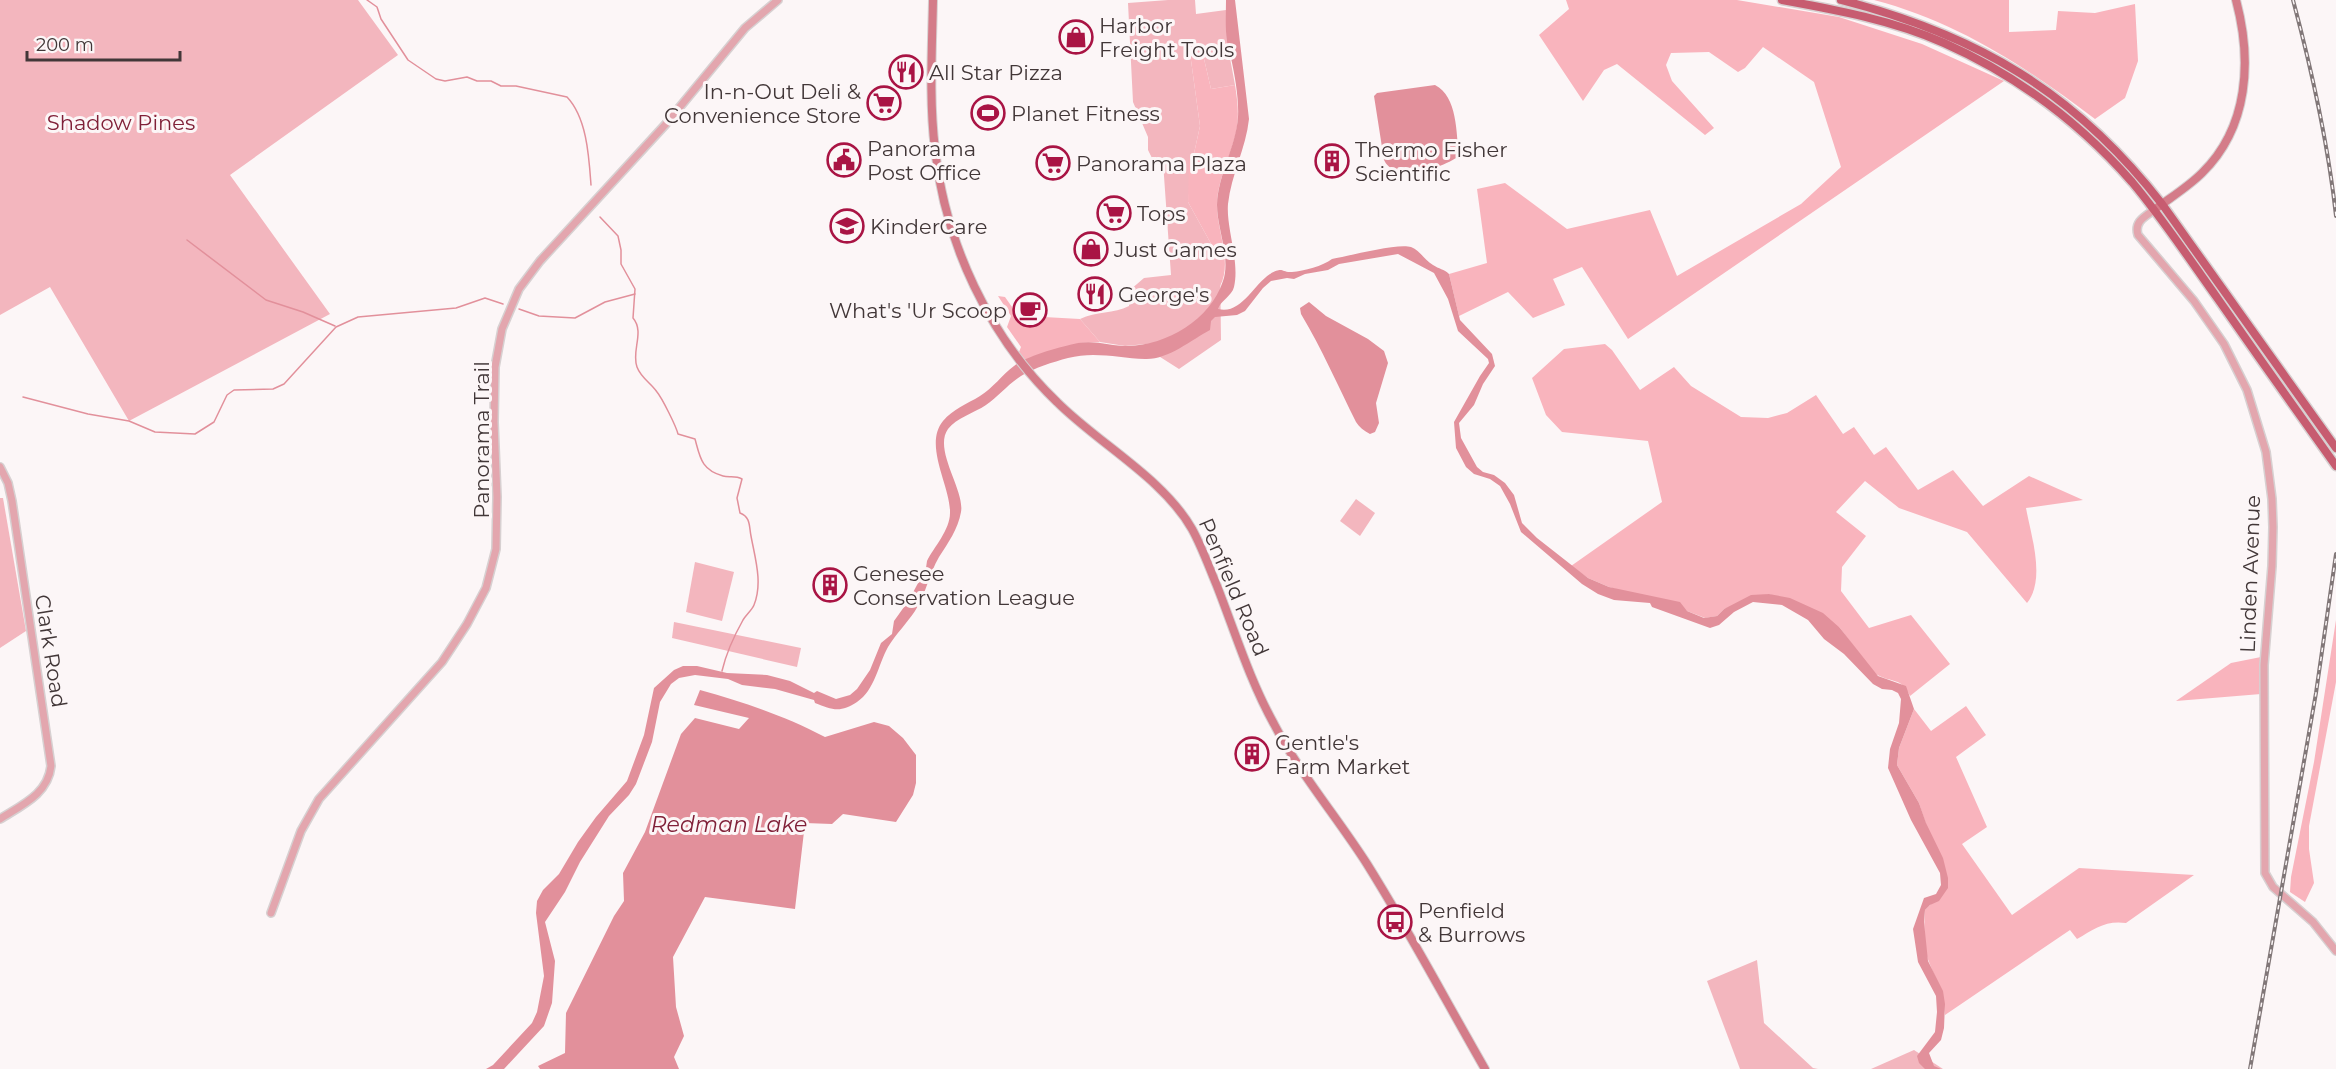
<svg xmlns="http://www.w3.org/2000/svg" width="2336" height="1069" font-family="Montserrat,sans-serif">
<style>
.green{fill:#f3b6be}
.forest{fill:#f9b4bd}
.water{fill:#e2909b}
.lines{fill:none;stroke-linecap:round;stroke-linejoin:round}
.stream{stroke:#e2909b;stroke-width:1.5}
.tertiary-casing{stroke:#d7d0d1;stroke-width:10}
.secondary-casing{stroke:#d7d0d1;stroke-width:10}
.primary-casing{stroke:#d7d0d1;stroke-width:11}
.tertiary{stroke:#e3a6ae;stroke-width:7}
.secondary{stroke:#d47c89;stroke-width:8}
.primary{stroke:#c75c70;stroke-width:8}
.rail-casing{stroke:#817778;stroke-width:4}
.rail{stroke:#fcf6f7;stroke-width:1.5;stroke-dasharray:4.5;stroke-linecap:butt}
.labels{text-anchor:middle;dominant-baseline:central;stroke-width:6;stroke-linejoin:round;paint-order:stroke}
.poi-label{font-size:21px;fill:#423738;stroke:#fcf6f7;text-anchor:start}
.park-label{font-size:21px;fill:#802038;stroke:#fcf6f7}
.street-label{font-size:21px;fill:#423738;stroke:#fcf6f7}
.water-label{font-size:22px;font-style:italic;fill:#802038;stroke:#fcf6f7}
</style>
<rect width="100%" height="100%" fill="#fcf6f7"/>
<g class="green">
<path d="M0 0H358L398 55 230 175 330 314 129 421 50 287 0 315Z"/>
<path d="M1168 0H1195L1196 14 1226 10 1227 42 1235 85 1211 89 1202 50 1190 53 1200 126 1193 158 1188 202 1220 260 1221 340 1179 369 1157 355 1156 343 1125 346 1100 342 1080 319C1096 311 1114 314 1129 306L1130 290 1144 278 1171 275 1163 162 1160 159 1153 160 1148 150V137L1133 102 1128 3Z"/>
<path d="M0 498H3L26 631 0 648Z"/>
<path d="M1356 499 1375 513 1360 536 1340 521Z"/>
<path d="M695 562 734 572 722 621 686 612Z"/>
<path d="M674 622 801 648 797 667 672 638Z"/>
<path d="M1757 960 1764 1023 1813 1068 1818 1069H1740L1707 981Z"/>
<path d="M1914 1050 1943 1069H1871Z"/>
</g>
<g class="forest">
<path d="M1566 0H1737L1839 17 1922 44 2004 81 1628 339 1582 267 1553 279 1565 305 1533 318 1508 292 1459 316 1449 274 1487 263 1477 189 1505 183 1567 229 1650 210 1677 276 1801 204 1841 167 1814 82 1763 47 1745 68 1738 72 1709 52 1671 53 1666 65 1672 81 1714 128 1705 135 1617 64 1604 70 1583 101 1539 35 1569 9Z"/>
<path d="M1874 0H2009V32L2056 30 2058 11 2095 13 2135 4 2138 61 2125 98 2095 119C2026 67 1958 22 1874 0Z"/>
<path d="M1202 50 1211 89 1235 85C1238 103 1240 122 1234 140 1228 162 1218 180 1217 203 1216 229 1233 262 1220 286V260L1188 202 1189 159 1193 158 1200 126 1190 53Z"/>
<path d="M998 296 1005 297 1024 324 1044 317 1080 319 1100 342 1080 343 1025 360 1019 352 1021 347 1007 327 1011 316Z"/>
<path d="M1605 344 1612 350 1640 390 1674 367 1691 386 1741 417 1768 418 1787 413 1816 395 1843 434 1854 427 1874 455 1886 447 1918 490 1953 470 1983 506 2029 476 2083 500 2026 508C2031 536 2046 579 2027 603L1967 532 1899 508 1865 481 1836 512 1866 536 1842 567 1841 591 1869 628 1911 615 1950 664 1910 696C1901 675 1888 684 1873 672L1840 628 1769 594 1724 609 1717 616 1705 618 1687 611 1609 587 1588 578 1571 566 1662 502 1648 441 1562 432 1546 415 1532 378 1564 349Z"/>
<path d="M2336 620V682L2309 826V849L2314 883 2305 902 2290 892 2291 877 2314 762Z"/>
<path d="M2261 657V694L2176 701 2231 663Z"/>
<path d="M1966 706 1986 735 1956 757 1987 827 1962 844 2012 915 2079 868 2194 875 2126 923C2106 920 2094 929 2077 939L2070 930 1945 1015C1945 995 1936 980 1929 962 1923 947 1924 926 1925 910L1947 888 1919 803 1897 765 1899 748 1914 709 1931 731Z"/>
</g>
<g class="water">
<path d="M1226 0H1235L1249 119C1246 148 1231 175 1228 204 1226 228 1240 262 1234 287 1232 296 1220 301 1218 309 1241 315 1253 285 1270 274 1284 266 1281 273 1292 272 1304 271 1323 266 1332 259 1349 256 1397 243 1411 247 1421 251 1424 260 1433 265 1439 269 1444 269 1449 274L1460 320 1492 354 1495 366 1483 384 1474 405 1459 423 1461 438 1477 467 1483 472 1494 475 1505 483 1514 495 1522 523 1537 538 1588 578 1609 587 1680 602 1687 611 1704 618 1717 616 1724 609 1751 595 1769 594 1790 598 1823 613 1840 628 1878 676 1906 686 1914 709 1899 748 1897 765 1919 803 1926 823 1943 858 1948 878V888L1939 901 1930 905 1925 910 1924 922 1928 961 1943 991 1945 1004 1944 1028 1941 1040 1929 1053 1934 1066 1941 1069H1925L1919 1063 1917 1056 1935 1032 1937 1012 1936 996 1918 962 1913 929 1924 898 1936 894 1941 885 1940 873 1911 820 1888 768 1890 749 1899 723 1901 699 1898 693 1892 690 1882 689 1873 684 1844 654 1824 639 1808 620 1782 605 1753 602 1734 612 1719 625 1710 628 1652 607 1650 603 1614 600 1598 594 1582 584 1521 532 1510 504 1500 486 1490 479 1474 474 1466 467 1456 448 1454 422 1480 376 1489 363 1488 359 1458 331 1448 299 1434 273 1398 254 1339 264 1328 270 1305 274 1294 279 1287 278 1271 281 1263 288 1245 311 1237 315 1215 317 1211 321 1210 330C1191 340 1168 360 1145 359 1119 358 1094 351 1068 358 1053 362 1034 368 1021 376 1008 384 998 397 986 405 974 413 956 418 948 429 933 450 965 490 961 512 958 529 948 543 939 557 929 574 926 594 915 611 907 623 896 634 888 647 878 665 875 690 857 702 841 713 832 710 815 703L814 700 775 689 742 685 728 679 695 675 679 678 671 684 660 702 652 742 636 784 629 795 609 816 580 862 565 892 545 922 555 961 552 1003 544 1026 504 1069H486L493 1065 532 1023 537 1012 544 976 536 913 537 901 543 890 559 874 578 842 596 817 627 781 644 735 654 688 674 670 683 666H697L727 673 767 675 790 681 814 693 817 691 836 699 850 695 857 689 870 670 881 643 892 634 894 621 909 600 926 568 927 561C934 547 950 530 950 513 951 487 923 445 943 421 953 409 967 404 980 396 993 388 1002 375 1014 366 1028 355 1061 347 1078 343 1096 340 1111 346 1128 346 1167 345 1210 320 1223 281 1231 258 1217 229 1217 205 1218 174 1236 147 1238 117 1239 99 1235 76 1231 58 1230 53 1227 47 1227 41 1225 28 1226 13 1226 0Z"/>
<path d="M1435 85C1458 97 1456 133 1459 156 1443 168 1395 184 1384 160L1374 96 1377 93Z"/>
<path d="M1309 302 1326 316 1368 339 1384 351 1388 363 1376 403 1379 423 1375 432 1370 434C1364 431 1359 427 1356 422 1338 386 1322 349 1301 314L1300 308Z"/>
<path d="M700 690C746 703 783 715 825 737L874 722 889 726 903 738 916 755V783L913 795 896 822 843 814 832 824 805 823 795 909 705 897 673 957 676 1007 684 1036 674 1057 679 1069H540L538 1066 565 1053 566 1013 614 916 624 901 623 873 645 832 681 734 695 718 739 729 749 718 694 705Z"/>
</g>
<g class="lines">
<g class="stream">
<path d="M367 0 377 7 381 19 408 60 436 79 445 81 467 77 477 81H491L501 86H516L567 97C587 118 589 157 591 185"/>
<path d="M600 217 618 236 621 250V264L635 289 633 318C645 332 631 351 637 367 641 378 651 383 657 392 662 398 676 426 678 434L695 439C700 457 701 470 723 476 729 478 735 475 742 479L737 498 740 513C751 517 749 527 751 536 755 558 763 583 754 605 752 610 746 615 743 620 734 636 726 654 722 671"/>
<path d="M187 240 266 300 303 312 335 326"/>
<path d="M519 309 539 316 575 318 605 302 635 294"/>
<path d="M23 397 88 414 129 421 155 432 195 434 214 422 227 395 234 390 273 389 284 384 336 327 358 317 456 308 485 298 503 304"/>
</g>
<defs>
<g id="tertiary">
<path d="M2154 210C2144 217 2134 222 2138 235L2194 301 2224 344 2247 390 2266 452 2272 499 2273 527 2272 566 2264 665 2265 873 2273 887 2313 922 2336 951"/>
<path d="M0 467 8 483 12 501 51 766C48 794 22 805 0 819"/>
<path d="M271 913 301 831 319 799 442 662 467 624 486 588 496 549 497 497 494 422 495 367 502 329 519 289 540 261 665 125 745 28 778 0"/>
</g>
<g id="secondary">
<path d="M933 0C932 50 929 100 935 149 945 243 989 337 1057 402 1099 444 1163 478 1192 529 1202 547 1209 567 1217 586 1235 632 1250 681 1274 724 1300 774 1337 817 1367 864 1409 931 1446 1001 1485 1069"/>
<path d="M2158 207C2173 196 2189 186 2202 173 2249 127 2252 60 2236 0"/>
</g>
<g id="primary">
<path d="M1782 0C1837 10 1892 20 1944 43 2016 75 2080 123 2132 182 2163 219 2190 260 2218 299 2257 355 2296 410 2336 466"/>
<path d="M1841 0C1977 35 2075 92 2162 204L2336 448"/>
</g>
</defs>
<use href="#tertiary" class="tertiary-casing"/>
<use href="#secondary" class="secondary-casing"/>
<use href="#primary" class="primary-casing"/>
<use href="#tertiary" class="tertiary"/>
<use href="#secondary" class="secondary"/>
<use href="#primary" class="primary"/>
<defs>
<g id="rail">
<path d="M2293 0C2312 71 2328 143 2336 216"/>
<path d="M2250 1069 2316 693 2336 554"/>
</g>
</defs>
<use href="#rail" class="rail-casing"/>
<use href="#rail" class="rail"/>
</g>
<defs>
<symbol id="shop-ring" viewBox="-11 -11 22 22"><circle r="9.5" fill="#fcf6f7" stroke="#a91444" stroke-width="1.5"/><path d="M-5-2.5h2.3a2.7 3.5 0 0 1 5.4 0H5L5.5 6h-11ZM-1.5-2.5h3a1.5 2.3 0 0 0-3 0Z" fill="#a91444"/></symbol>
<symbol id="restaurant-ring" viewBox="-11 -11 22 22"><circle r="9.5" fill="#fcf6f7" stroke="#a91444" stroke-width="1.5"/><path d="M-5-6h1v4h1v-4h1v4h1v-4h1v5L-1.5 .5V6h-2V.5L-5-1ZM5-6V6H3V1.5H1.5Q1.5-4 5-6Z" fill="#a91444"/></symbol>
<symbol id="supermarket-ring" viewBox="-11 -11 22 22"><circle r="9.5" fill="#fcf6f7" stroke="#a91444" stroke-width="1.5"/><path d="M-6-5.5h2.5l.6 2H6L4.5 2H-2.5L-4.4-4H-6ZM-1.5 3.2a1.3 1.3 0 1 0 .1 0ZM3 3.2a1.3 1.3 0 1 0 .1 0Z" fill="#a91444"/></symbol>
<symbol id="stadium-ring" viewBox="-11 -11 22 22"><circle r="9.5" fill="#fcf6f7" stroke="#a91444" stroke-width="1.5"/><path d="M0-5a6.5 5 0 1 0 0 10a6.5 5 0 1 0 0-10ZM-3.5-1.8h7v3.6h-7Z" fill="#a91444"/></symbol>
<symbol id="civic-ring" viewBox="-11 -11 22 22"><circle r="9.5" fill="#fcf6f7" stroke="#a91444" stroke-width="1.5"/><path d="M-.6-6.5H3V-4.5H.6V-3L4-1V1h2V6H-6V1h2V-1L-.6-3ZM-1.2 2.5V6h2.4V2.5Z" fill="#a91444"/></symbol>
<symbol id="building-ring" viewBox="-11 -11 22 22"><circle r="9.5" fill="#fcf6f7" stroke="#a91444" stroke-width="1.5"/><path d="M-4-6H4V6H1V3H-1V6H-4ZM-2.5-4.3h1.7v1.8h-1.7ZM.8-4.3h1.7v1.8H.8ZM-2.5-1h1.7V.8h-1.7ZM.8-1h1.7V.8H.8Z" fill="#a91444"/></symbol>
<symbol id="school-ring" viewBox="-11 -11 22 22"><circle r="9.5" fill="#fcf6f7" stroke="#a91444" stroke-width="1.5"/><path d="M0-5L7-2L0 1L-7-2ZM-4 1L0 2.5L4 1V4Q0 6-4 4Z" fill="#a91444"/></symbol>
<symbol id="cafe-ring" viewBox="-11 -11 22 22"><circle r="9.5" fill="#fcf6f7" stroke="#a91444" stroke-width="1.5"/><path d="M-5.5-4.5H6V0H3Q3 3.5 0 3.5H-2.5Q-5.5 3.5-5.5 0ZM3-3.2v2h1.7v-2ZM-6 4.5H4V6H-6Z" fill="#a91444"/></symbol>
<symbol id="bus-ring" viewBox="-11 -11 22 22"><circle r="9.5" fill="#fcf6f7" stroke="#a91444" stroke-width="1.5"/><path d="M-5-6H5V4H4V6H2V4H-2V6H-4V4H-5ZM-3.5-4V0h7V-4ZM-3.5 1.2v1.5H-2V1.2ZM2 1.2v1.5H3.5V1.2Z" fill="#a91444"/></symbol>
</defs>
<g fill-rule="evenodd">
<use href="#shop-ring" x="1057" y="18" width="38" height="38"/>
<use href="#restaurant-ring" x="887" y="53" width="38" height="38"/>
<use href="#supermarket-ring" x="865" y="84" width="38" height="38"/>
<use href="#stadium-ring" x="969" y="94" width="38" height="38"/>
<use href="#civic-ring" x="825" y="141" width="38" height="38"/>
<use href="#building-ring" x="1313" y="142" width="38" height="38"/>
<use href="#supermarket-ring" x="1034" y="144" width="38" height="38"/>
<use href="#supermarket-ring" x="1095" y="194" width="38" height="38"/>
<use href="#school-ring" x="828" y="207" width="38" height="38"/>
<use href="#shop-ring" x="1072" y="230" width="38" height="38"/>
<use href="#restaurant-ring" x="1076" y="275" width="38" height="38"/>
<use href="#cafe-ring" x="1011" y="291" width="38" height="38"/>
<use href="#building-ring" x="811" y="566" width="38" height="38"/>
<use href="#building-ring" x="1233" y="735" width="38" height="38"/>
<use href="#bus-ring" x="1376" y="903" width="38" height="38"/>
</g>
<g class="labels">
<g class="poi-label">
<text x="1099" y="25">Harbor<tspan x="1099" dy="24">Freight Tools</tspan></text>
<text x="929" y="72">All Star Pizza</text>
<text x="861" y="91" text-anchor="end">In-n-Out Deli &amp;<tspan x="861" dy="24">Convenience Store</tspan></text>
<text x="1011" y="113">Planet Fitness</text>
<text x="867" y="148">Panorama<tspan x="867" dy="24">Post Office</tspan></text>
<text x="1355" y="149">Thermo Fisher<tspan x="1355" dy="24">Scientific</tspan></text>
<text x="1076" y="163">Panorama Plaza</text>
<text x="1137" y="213">Tops</text>
<text x="870" y="226">KinderCare</text>
<text x="1114" y="249">Just Games</text>
<text x="1118" y="294">George's</text>
<text x="1007" y="310" text-anchor="end">What's 'Ur Scoop</text>
<text x="853" y="573">Genesee<tspan x="853" dy="24">Conservation League</tspan></text>
<text x="1275" y="742">Gentle's<tspan x="1275" dy="24">Farm Market</tspan></text>
<text x="1418" y="910">Penfield<tspan x="1418" dy="24">&amp; Burrows</tspan></text>
</g>
<g class="park-label">
<text x="121" y="122">Shadow Pines</text>
</g>
<g class="street-label">
<text transform="translate(481 440) rotate(-90)">Panorama Trail</text>
<text transform="translate(2250 574) rotate(-88)">Linden Avenue</text>
<text transform="translate(1234 587) rotate(67)">Penfield Road</text>
<text transform="translate(51 651) rotate(81)">Clark Road</text>
</g>
<g class="water-label">
<text x="729" y="824">Redman Lake</text>
</g>
</g>
<path d="M27 51v9h153v-9" fill="none" stroke="#423738" stroke-width="3"/>
<text x="36" y="51" font-size="18" fill="#423738" stroke="#fcf6f7" stroke-width="4.5" paint-order="stroke">200 m</text>
</svg>
